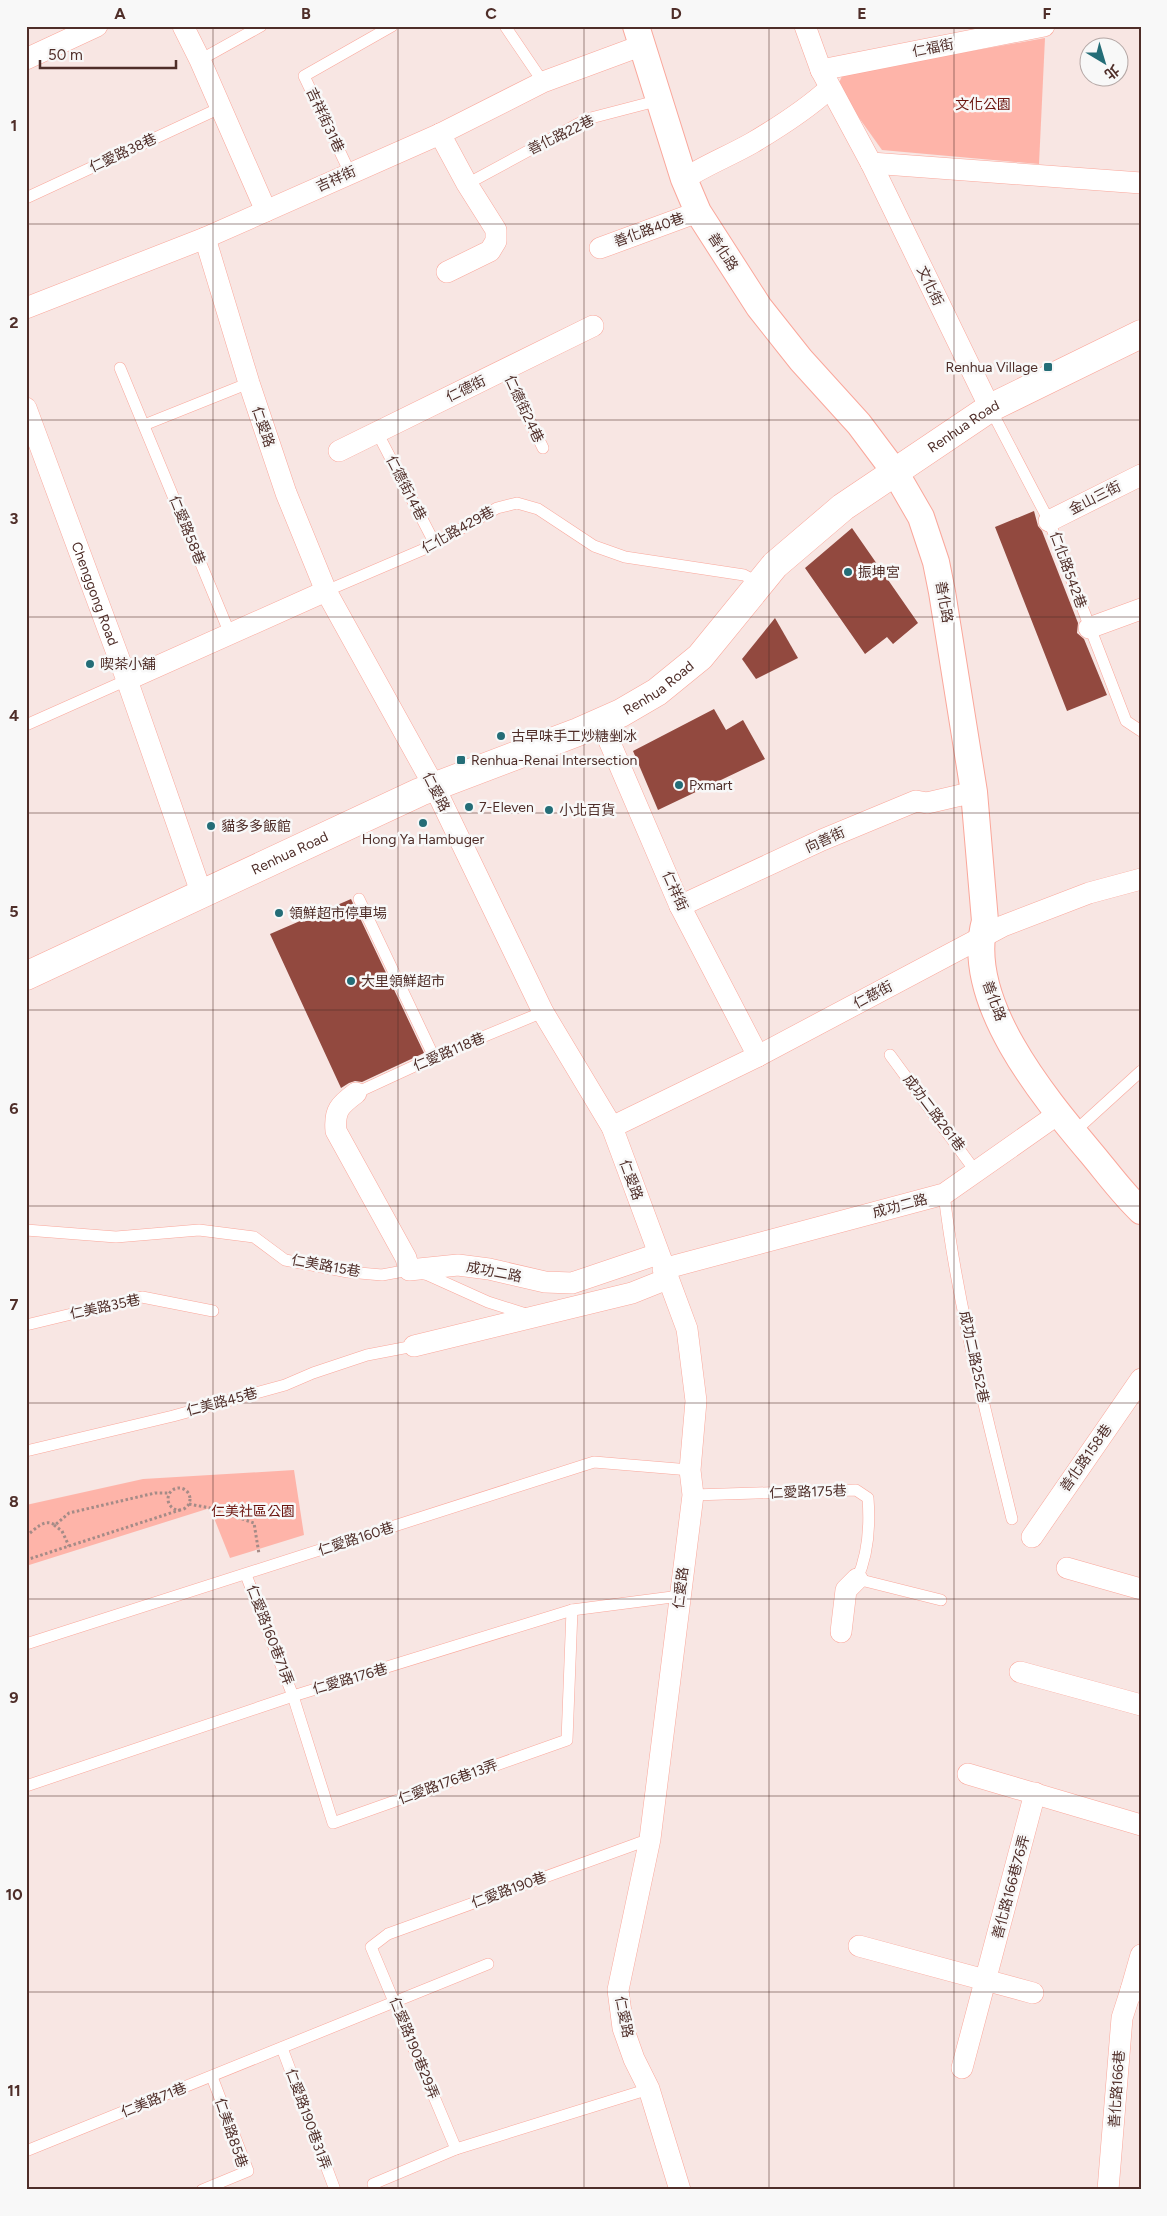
<svg xmlns="http://www.w3.org/2000/svg" width="1167" height="2216" font-family="Figtree,'Noto Sans TC',sans-serif">
<style>
.green{fill:#feb4a9}
.building{fill:#92493f}
.lines{fill:none;stroke-linecap:round;stroke-linejoin:round}
.service-casing{stroke:#faa79b;stroke-width:12}
.minor-casing{stroke:#faa79b;stroke-width:22}
.tertiary-casing{stroke:#faa79b;stroke-width:28}
.secondary-casing{stroke:#faa79b;stroke-width:29}
.path{stroke:#a58b87;stroke-width:3;stroke-dasharray:2.5 2.5;stroke-linecap:butt}
.service{stroke:#fff;stroke-width:11}
.minor{stroke:#fff;stroke-width:21}
.tertiary{stroke:#fff;stroke-width:26}
.secondary{stroke:#fff;stroke-width:28}
.grid{fill:none;stroke:#4f2e29;stroke-width:1;stroke-opacity:0.55}
.poi-dot{fill:#246d77;stroke:#f8f8f8;stroke-width:2}
.labels{text-anchor:middle;dominant-baseline:central;stroke-width:5;stroke-linejoin:round;paint-order:stroke}
.street-label{font-size:14px;fill:#4f2e29;stroke:#f8f8f8}
.park-label{font-size:14px;fill:#6b140e;stroke:#f8f8f8}
.poi-label{font-size:14px;fill:#4f2e29;stroke:#f8f8f8;text-anchor:start}
.neatline{fill:none;stroke:#4f2e29;stroke-width:2}
.grid-label{font-size:16px;text-anchor:middle;font-weight:bold;fill:#4f2e29}
</style>
<rect width="100%" height="100%" fill="#f8e6e3"/>
<g class="green">
<path d="M1045 38 1039 164 882 150 837 87 843 74Z"/>
<path d="M294 1470 304 1535 230 1558 210 1508 26 1566V1505L143 1479Z"/>
</g>
<g class="building">
<path d="M1034 511 1038 526 1042 531 1078 623 1077 633 1084 639 1107 695 1067 711 995 527Z"/>
<path d="M852 528 918 623 893 644 887 637 865 654 805 568Z"/>
<path d="M775 618 798 658 756 679 742 659Z"/>
<path d="M714 709 726 730 743 720 765 759 658 810 633 751Z"/>
<path d="M351 899 424 1053 362 1082 355 1081 349 1083 341 1088 270 934Z"/>
</g>
<g class="lines">
<defs>
<g id="service">
<path d="M505 26 543 82"/>
<path d="M200 60 261 26"/>
<path d="M350 173 304 76 392 26"/>
<path d="M467 184 587 119 660 100"/>
<path d="M26 198 220 108"/>
<path d="M120 368 230 634"/>
<path d="M505 370 543 448"/>
<path d="M990 408 1049 521 1126 721 1141 731"/>
<path d="M144 425 249 383"/>
<path d="M377 432 435 544"/>
<path d="M326 591 429 547 497 508 517 503 538 509 594 546 625 557 744 575 759 583"/>
<path d="M26 725 127 680"/>
<path d="M359 899 434 1057"/>
<path d="M890 1055 976 1172"/>
<path d="M356 1093 434 1057 543 1012"/>
<path d="M1074 1132 1141 1071"/>
<path d="M944 1194C957 1304 986 1412 1012 1519"/>
<path d="M26 1230 116 1237 199 1230 254 1237 285 1260 348 1272 382 1275 409 1270 428 1275 488 1302 529 1315"/>
<path d="M26 1325 142 1297 213 1311"/>
<path d="M26 1451 173 1416 285 1385 313 1373 367 1355 414 1346"/>
<path d="M693 1495 856 1490 868 1498C870 1524 868 1555 857 1579L941 1600"/>
<path d="M246 1575 293 1696 333 1823 567 1740 572 1610"/>
<path d="M26 1644 594 1462 690 1470"/>
<path d="M26 1786 293 1696 572 1610 680 1596"/>
<path d="M282 2048 335 2190"/>
<path d="M456 2149 371 1947 388 1934 650 1839"/>
<path d="M26 2151 488 1964"/>
<path d="M373 2184 456 2149 649 2089"/>
<path d="M202 2190 248 2171 212 2077"/>
</g>
<g id="minor">
<path d="M183 26 200 60 266 211"/>
<path d="M805 26 821 70 871 163 990 408"/>
<path d="M26 59 97 26"/>
<path d="M821 70 1044 26"/>
<path d="M440 134 467 184 496 230V241L490 251 447 272"/>
<path d="M871 163 1141 183"/>
<path d="M684 179C706 165 729 156 752 143 779 127 807 109 830 88"/>
<path d="M205 238 249 383 286 493 326 591 434 786 543 1012 612 1127 687 1329 696 1401 690 1470 693 1495 650 1839 618 1990 623 2028 634 2059 649 2089 680 2190"/>
<path d="M600 248 698 212"/>
<path d="M26 308 205 238 440 134 543 82 643 45"/>
<path id="s1" d="M26 408 127 680 201 892"/>
<path d="M339 451 593 326"/>
<path d="M1049 521 1141 475"/>
<path d="M1089 628 1141 609"/>
<path d="M127 680 326 591"/>
<path d="M601 722 680 906 758 1056"/>
<path d="M680 906 822 840 916 801 927 803 974 792"/>
<path d="M356 1093C340 1105 334 1110 336 1131L406 1258 409 1270 458 1265 489 1269 545 1282 572 1283 658 1254"/>
<path d="M612 1127 758 1056 1003 926 1089 893 1141 879"/>
<path d="M663 1269 944 1194 1058 1114"/>
<path d="M414 1346 632 1293 667 1279"/>
<path d="M1032 1537 1141 1379"/>
<path d="M1067 1568 1141 1589"/>
<path d="M841 1632 846 1590 857 1579"/>
<path d="M1020 1672 1141 1705"/>
<path d="M968 1774 1141 1825"/>
<path d="M859 1946 1033 1993"/>
<path d="M1131 1990 1141 1955"/>
<path d="M962 2068 1035 1793"/>
<path d="M1108 2190 1122 2018 1131 1990 1141 1991"/>
</g>
<path id="tertiary" d="M636 26 684 179 698 212 759 307 801 360 859 424 895 472 921 517 936 562 942 592 974 792 985 921C963 1000 1043 1096 1091 1153 1107 1172 1122 1193 1141 1211"/>
<g id="secondary">
<path id="s2" d="M26 976 420 792 578 732 621 713 657 692 700 657 775 565 843 507 990 408 1141 334"/>
</g>
</defs>
<use href="#service" class="service-casing"/>
<use href="#minor" class="minor-casing"/>
<use href="#tertiary" class="tertiary-casing"/>
<use href="#secondary" class="secondary-casing"/>
<g class="path">
<circle cx="179" cy="1499" r="11"/>
<path d="M189 1504 210 1508 254 1523 259 1554"/>
<path d="M54 1525 62 1531 69 1546"/>
<path d="M26 1536C36 1529 44 1518 55 1525L69 1513 155 1493H169"/>
<path d="M26 1560 180 1510"/>
</g>
<use href="#service" class="service"/>
<use href="#minor" class="minor"/>
<use href="#tertiary" class="tertiary"/>
<use href="#secondary" class="secondary"/>
</g>
<path class="grid" d="M213 26V2190M398 26V2190M584 26V2190M769 26V2190M954 26V2190M26 224H1141M26 420H1141M26 617H1141M26 813H1141M26 1010H1141M26 1206H1141M26 1403H1141M26 1599H1141M26 1796H1141M26 1992H1141"/>
<g class="poi-dot">
<rect x="1043" y="362" width="10" height="10" rx="2.5"/>
<circle cx="848" cy="572" r="5"/>
<circle cx="90" cy="664" r="5"/>
<circle cx="501" cy="736" r="5"/>
<rect x="456" y="755" width="10" height="10" rx="2.5"/>
<circle cx="679" cy="785" r="5"/>
<circle cx="469" cy="807" r="5"/>
<circle cx="549" cy="810" r="5"/>
<circle cx="423" cy="823" r="5"/>
<circle cx="211" cy="826" r="5"/>
<circle cx="279" cy="913" r="5"/>
<circle cx="351" cy="981" r="5"/>
</g>
<g class="labels">
<g class="street-label">
<text transform="translate(933 48) rotate(-11)">仁福街</text>
<text transform="translate(325 120) rotate(65)">吉祥街31巷</text>
<text transform="translate(561 135) rotate(-26)">善化路22巷</text>
<text transform="translate(123 153) rotate(-25)">仁愛路38巷</text>
<text transform="translate(336 179) rotate(-24)">吉祥街</text>
<text transform="translate(649 230) rotate(-20)">善化路40巷</text>
<text transform="translate(723 252) rotate(57)">善化路</text>
<text transform="translate(930 286) rotate(64)">文化街</text>
<text transform="translate(466 389) rotate(-26)">仁德街</text>
<text transform="translate(524 409) rotate(65)">仁德街24巷</text>
<text transform="translate(263 427) rotate(71)">仁愛路</text>
<text stroke="none"><textPath href="#s2" startOffset="1101">Renhua Road</textPath></text>
<text transform="translate(406 488) rotate(63)">仁德街14巷</text>
<text transform="translate(1095 498) rotate(-27)">金山三街</text>
<text transform="translate(187 530) rotate(68)">仁愛路58巷</text>
<text transform="translate(458 530) rotate(-29)">仁化路429巷</text>
<text transform="translate(1068 570) rotate(70)">仁化路542巷</text>
<text stroke="none"><textPath href="#s1" startOffset="198">Chenggong Road</textPath></text>
<text transform="translate(944 602) rotate(80)">善化路</text>
<text stroke="none"><textPath href="#s2" startOffset="696">Renhua Road</textPath></text>
<text transform="translate(436 792) rotate(63)">仁愛路</text>
<text transform="translate(825 840) rotate(-24)">向善街</text>
<text stroke="none"><textPath href="#s2" startOffset="291">Renhua Road</textPath></text>
<text transform="translate(675 891) rotate(66)">仁祥街</text>
<text transform="translate(873 995) rotate(-28)">仁慈街</text>
<text transform="translate(994 1001) rotate(70)">善化路</text>
<text transform="translate(449 1052) rotate(-23)">仁愛路118巷</text>
<text transform="translate(934 1113) rotate(53)">成功二路261巷</text>
<text transform="translate(631 1180) rotate(70)">仁愛路</text>
<text transform="translate(900 1206) rotate(-15)">成功二路</text>
<text transform="translate(326 1266) rotate(10)">仁美路15巷</text>
<text transform="translate(494 1272) rotate(11)">成功二路</text>
<text transform="translate(105 1307) rotate(-12)">仁美路35巷</text>
<text transform="translate(974 1357) rotate(78)">成功二路252巷</text>
<text transform="translate(222 1402) rotate(-15)">仁美路45巷</text>
<text transform="translate(1086 1458) rotate(-55)">善化路158巷</text>
<text transform="translate(808 1492) rotate(-2)">仁愛路175巷</text>
<text transform="translate(356 1539) rotate(-18)">仁愛路160巷</text>
<text transform="translate(681 1588) rotate(-83)">仁愛路</text>
<text transform="translate(270 1635) rotate(69)">仁愛路160巷71弄</text>
<text transform="translate(350 1679) rotate(-16)">仁愛路176巷</text>
<text transform="translate(448 1782) rotate(-20)">仁愛路176巷13弄</text>
<text transform="translate(1011 1887) rotate(-75)">善化路166巷76弄</text>
<text transform="translate(509 1890) rotate(-20)">仁愛路190巷</text>
<text transform="translate(624 2017) rotate(79)">仁愛路</text>
<text transform="translate(414 2048) rotate(68)">仁愛路190巷29弄</text>
<text transform="translate(1117 2089) rotate(-86)">善化路166巷</text>
<text transform="translate(154 2100) rotate(-22)">仁美路71巷</text>
<text transform="translate(308 2119) rotate(70)">仁愛路190巷31弄</text>
<text transform="translate(231 2133) rotate(71)">仁美路85巷</text>
</g>
<g class="park-label">
<text x="983" y="104">文化公園</text>
<text x="253" y="1511">仁美社區公園</text>
</g>
<g class="poi-label">
<text x="1038" y="367" text-anchor="end">Renhua Village</text>
<text x="858" y="572">振坤宮</text>
<text x="100" y="664">喫茶小舖</text>
<text x="511" y="736">古早味手工炒糖剉冰</text>
<text x="471" y="760">Renhua-Renai Intersection</text>
<text x="689" y="785">Pxmart</text>
<text x="479" y="807">7-Eleven</text>
<text x="559" y="810">小北百貨</text>
<text x="221" y="826">貓多多飯館</text>
<text x="423" y="839" text-anchor="middle">Hong Ya Hambuger</text>
<text x="289" y="913">領鮮超市停車場</text>
<text x="361" y="981">大里領鮮超市</text>
</g>
</g>
<rect width="1167" height="2216" fill="none" stroke="#f8f8f8" stroke-width="55"/>
<g transform="translate(1104 62) rotate(142)"><circle r="24" fill="#f8f8f8" stroke="#b4a7a5"/>
<path d="M0-4L9 19L0 12L-9 19Z" fill="#246d77"/>
<text y="-8" font-size="14" font-weight="bold" text-anchor="middle" fill="#4f2e29">北</text>
</g>
<path d="M40 60v8h136v-8" fill="none" stroke="#4f2e29" stroke-width="2.5"/>
<text x="48" y="60" font-size="15" fill="#4f2e29" stroke="#f8f8f8" stroke-width="4" paint-order="stroke">50 m</text>
<rect x="28" y="28" width="1112" height="2160" class="neatline"/>
<g class="grid-label">
<text x="120" y="19">A</text>
<text x="306" y="19">B</text>
<text x="491" y="19">C</text>
<text x="676" y="19">D</text>
<text x="862" y="19">E</text>
<text x="1047" y="19">F</text>
<text x="14" y="131">1</text>
<text x="14" y="328">2</text>
<text x="14" y="524">3</text>
<text x="14" y="721">4</text>
<text x="14" y="917">5</text>
<text x="14" y="1114">6</text>
<text x="14" y="1310">7</text>
<text x="14" y="1507">8</text>
<text x="14" y="1703">9</text>
<text x="14" y="1900">10</text>
<text x="14" y="2096">11</text>
</g>
</svg>
